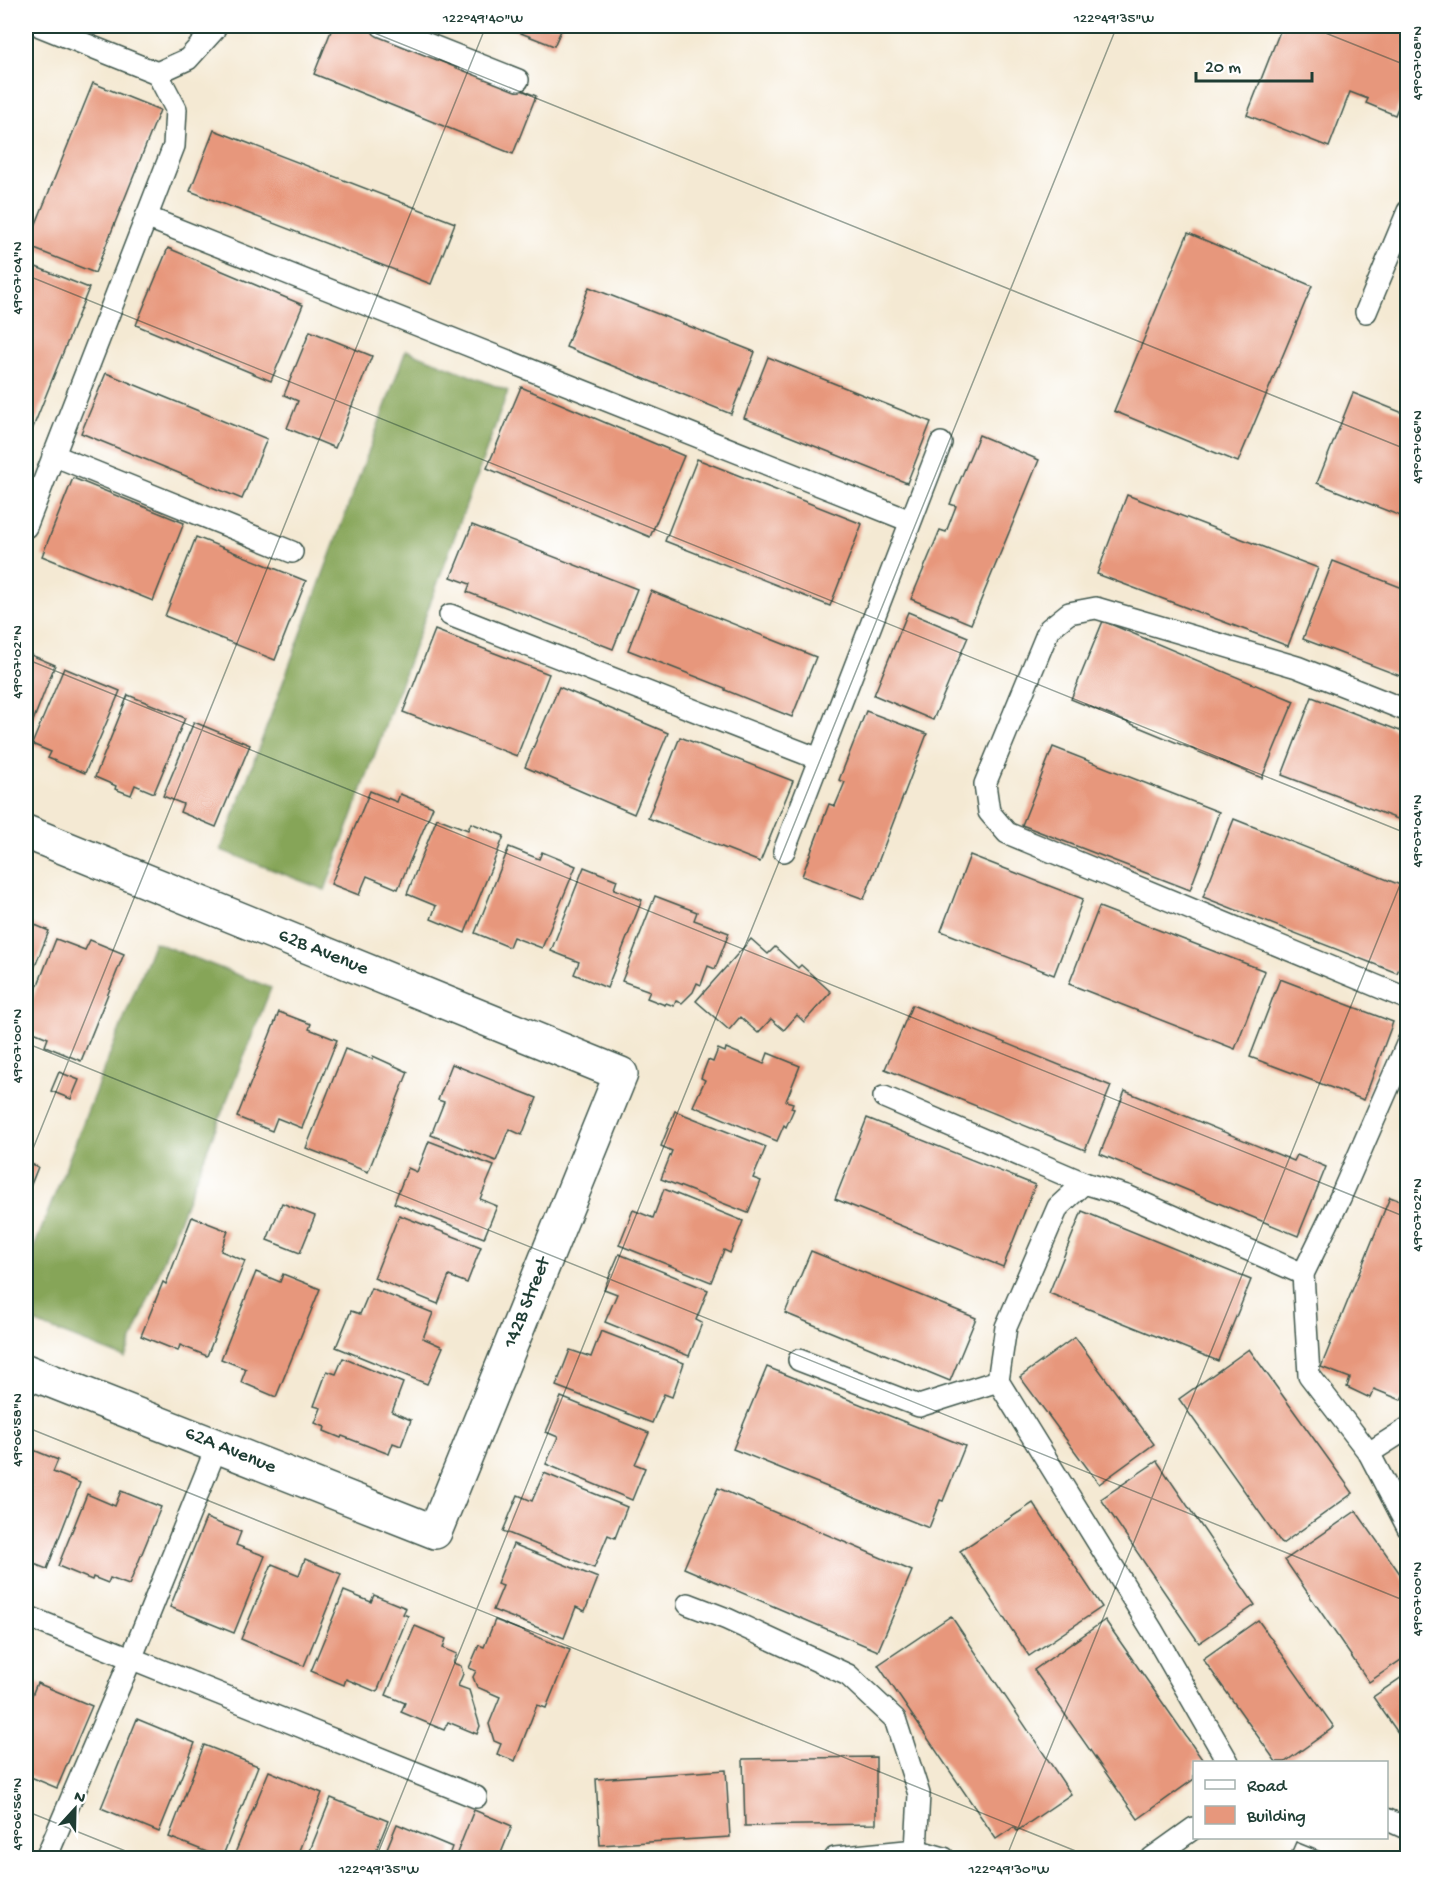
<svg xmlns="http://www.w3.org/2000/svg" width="1433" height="1884" font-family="'Gochi Hand',sans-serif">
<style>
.forest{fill:#86a559;stroke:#527146;stroke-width:1.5}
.building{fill:#e7977c}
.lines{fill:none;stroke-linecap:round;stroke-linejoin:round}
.lane-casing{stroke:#3f574c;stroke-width:24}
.street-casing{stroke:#3f574c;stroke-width:36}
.lane{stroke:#fff;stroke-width:21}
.street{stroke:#fff;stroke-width:33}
.ticks{fill:none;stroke:#1f3d34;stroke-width:1.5;stroke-opacity:0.45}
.labels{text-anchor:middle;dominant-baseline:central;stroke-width:5;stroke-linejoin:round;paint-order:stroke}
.street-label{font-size:20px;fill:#1f3d34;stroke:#fff}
.neatline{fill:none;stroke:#1f3d34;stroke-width:2}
.ticks-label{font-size:15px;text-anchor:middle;fill:#1f3d34}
</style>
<rect width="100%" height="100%" fill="#fff"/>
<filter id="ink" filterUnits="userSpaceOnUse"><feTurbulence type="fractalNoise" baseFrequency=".0167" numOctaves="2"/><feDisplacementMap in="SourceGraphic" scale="12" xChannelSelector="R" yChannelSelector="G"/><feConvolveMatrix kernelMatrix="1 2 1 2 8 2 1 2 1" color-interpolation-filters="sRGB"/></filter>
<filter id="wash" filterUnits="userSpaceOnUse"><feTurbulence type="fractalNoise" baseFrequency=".008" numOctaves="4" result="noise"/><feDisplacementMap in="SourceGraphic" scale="24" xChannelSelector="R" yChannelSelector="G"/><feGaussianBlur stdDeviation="1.35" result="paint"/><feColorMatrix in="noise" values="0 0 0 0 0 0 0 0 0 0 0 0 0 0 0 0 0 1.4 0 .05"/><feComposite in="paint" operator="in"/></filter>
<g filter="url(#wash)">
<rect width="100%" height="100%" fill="#f4e9d3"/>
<g class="forest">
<path d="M406 350 508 391 325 890 221 850Z"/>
<path d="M154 942 271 988 125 1358 26 1319V1268Z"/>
</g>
<g id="blocks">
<g class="building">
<path d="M333 26H362L536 96 513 154 314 74Z"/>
<path d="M503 26H563L554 46Z"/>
<path d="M1282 26H1408V73L1405 80 1408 81V83L1395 115 1366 103 1368 99 1350 92 1329 147 1247 115Z"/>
<path d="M93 83 160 110 95 273 27 246Z"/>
<path d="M214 130 455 223 431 284 190 191Z"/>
<path d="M1188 233 1312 286 1238 462 1114 411Z"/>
<path d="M168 248 303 305 271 381 136 325Z"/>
<path d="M26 263 89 288 26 445Z"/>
<path d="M589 287 755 352 731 414 566 347Z"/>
<path d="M310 331 372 356 335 448 287 428 298 401 284 395Z"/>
<path d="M768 357 931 422 907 483 744 418Z"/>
<path d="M106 373 267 439 242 499 81 433Z"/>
<path d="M521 387 684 456 650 537 487 468Z"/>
<path d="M1353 393 1408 415V519L1317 483Z"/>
<path d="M979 435 1039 460 971 624 911 599 940 530 946 532 956 506 950 504Z"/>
<path d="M697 459 862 524 830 606 665 541Z"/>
<path d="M73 478 184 523 153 601 42 556Z"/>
<path d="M1127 495 1318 568 1288 646 1097 574Z"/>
<path d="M472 525 637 589 613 649 467 592 470 584 451 577Z"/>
<path d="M196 537 306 581 275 660 165 616Z"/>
<path d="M1333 561 1408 590V679L1303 639Z"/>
<path d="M651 591 816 657 792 717 725 690V688L628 650Z"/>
<path d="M908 612 968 637 933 720 874 695Z"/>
<path d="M1103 621 1294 701 1262 778 1071 699Z"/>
<path d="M435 630 549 674 517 756 403 712Z"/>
<path d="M26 653 55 665 26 739Z"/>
<path d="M64 668 120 691 85 773 48 758 51 752 32 744Z"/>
<path d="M559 687 668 733 634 814 525 767Z"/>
<path d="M128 695 185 718 154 793 135 785 131 795 115 789 116 786 95 777Z"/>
<path d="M1312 697 1408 734V823L1282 775Z"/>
<path d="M866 711 927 734 864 899 802 876 829 804 835 806 845 782 839 780Z"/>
<path d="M194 722 250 745 216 827 180 812 183 804 163 796Z"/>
<path d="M680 737 793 781 760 862 648 818Z"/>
<path d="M1053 747 1219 812 1190 890 1022 825Z"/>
<path d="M370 791 397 802 400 794 433 807 398 889 367 876 359 895 331 884Z"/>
<path d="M437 818 468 830 471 823 504 836 465 933 431 919 436 906 407 894Z"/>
<path d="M1234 819 1408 888V947L1397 973 1203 897Z"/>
<path d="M509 847 539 859 542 852 576 866 542 948 513 937 509 947 475 933Z"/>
<path d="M970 855 1083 899 1054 975 941 931Z"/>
<path d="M584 867 617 880 614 889 642 900 607 988 574 974 579 962 551 951Z"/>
<path d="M655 896 697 912 694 920 729 933 715 969 708 966 701 985 697 983 693 992 682 1003 676 1001 674 1006 666 1003 665 1005 647 998 650 991 622 981Z"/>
<path d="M1099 907 1265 971 1235 1049 1069 984Z"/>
<path d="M26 921 49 931 26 989Z"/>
<path d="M56 939 85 950 90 940 124 954 81 1061 45 1046 48 1038 26 1029V1015Z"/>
<path d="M751 939 768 954 775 947 798 968 801 965 831 992 804 1022 797 1015 784 1030 771 1019 758 1033 740 1017 729 1030 696 1001Z"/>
<path d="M1280 979 1393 1022 1364 1100 1250 1057Z"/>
<path d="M912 1005 1111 1086 1085 1150 885 1069Z"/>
<path d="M279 1012 311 1024 309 1029 337 1040 302 1128 277 1118 272 1131 237 1117Z"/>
<path d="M726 1048 764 1064 768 1053 800 1066 786 1101 793 1103 791 1108 794 1109 786 1127 784 1125 777 1141 693 1106 705 1080 701 1078 708 1060 713 1062 718 1049 725 1052Z"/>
<path d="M345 1049 372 1059 373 1056 408 1072 368 1172 306 1148Z"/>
<path d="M452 1064 537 1098 522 1135 509 1129 496 1161 431 1135 444 1102 438 1100Z"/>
<path d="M59 1072 79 1080 71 1099 51 1091Z"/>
<path d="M1125 1091 1294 1161 1297 1155 1326 1167 1298 1236 1100 1154Z"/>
<path d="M675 1111 766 1147 753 1178 761 1181 748 1213 661 1179 672 1151 661 1146Z"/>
<path d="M867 1118 1035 1185 1003 1267 835 1199Z"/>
<path d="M429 1141 494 1166 480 1199 497 1206 484 1238 394 1203 408 1168 417 1172Z"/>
<path d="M26 1162 38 1167 26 1197Z"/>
<path d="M664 1189 743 1221 730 1253 724 1250 711 1282 619 1245 633 1210 653 1218Z"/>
<path d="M1390 1197 1408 1204V1385L1401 1400 1374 1389 1370 1398 1347 1387 1350 1378 1321 1367Z"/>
<path d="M282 1203 315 1216 300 1253 267 1240Z"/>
<path d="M1082 1211 1251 1280 1218 1361 1049 1293Z"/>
<path d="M399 1215 481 1247 467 1283 449 1276 438 1304 374 1278Z"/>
<path d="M192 1217 228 1231 221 1251 245 1261 207 1356 180 1345 178 1351 141 1336 163 1282 166 1284Z"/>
<path d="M811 1251 976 1318 950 1381 785 1313Z"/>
<path d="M619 1254 708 1290 696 1320 702 1323 689 1356 605 1322 617 1294 604 1289Z"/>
<path d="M256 1272 280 1282 283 1274 320 1289 276 1397 241 1382 246 1369 221 1359Z"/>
<path d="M371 1288 433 1313 423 1338 443 1347 427 1384 336 1347 351 1311 360 1314Z"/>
<path d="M601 1331 684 1363 672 1397 664 1394 652 1423 556 1386 570 1350 591 1357Z"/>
<path d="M1075 1337 1154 1444 1099 1484 1020 1377Z"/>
<path d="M1249 1349 1353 1493 1282 1544 1179 1399Z"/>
<path d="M343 1358 403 1383 392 1412 411 1420 401 1446 393 1443 389 1454 342 1436 341 1438 324 1431 325 1427 315 1423 321 1408 314 1406 327 1371 336 1374Z"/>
<path d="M767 1367 965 1446 943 1501 940 1500 929 1528 733 1449Z"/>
<path d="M561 1397 649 1433 635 1464 645 1468 632 1500 546 1464 558 1437 546 1432Z"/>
<path d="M26 1447 58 1460 53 1472 80 1483 47 1569 26 1561Z"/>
<path d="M1157 1461 1255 1605 1199 1643 1101 1499Z"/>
<path d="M544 1473 627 1507 615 1538 608 1535 594 1568 503 1531 518 1495 532 1501Z"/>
<path d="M718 1488 912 1571 878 1651 684 1568Z"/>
<path d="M121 1491 161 1507 129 1585 110 1578 108 1583 93 1577 92 1580 58 1566 87 1494 115 1506Z"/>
<path d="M1033 1503 1102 1607 1029 1656 960 1551Z"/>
<path d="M1356 1511 1408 1585V1655L1369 1682 1285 1560Z"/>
<path d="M206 1518 241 1532 236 1545 265 1556 234 1633 170 1607Z"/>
<path d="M513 1544 598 1578 585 1611 576 1607 564 1638 493 1610 503 1586 497 1584Z"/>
<path d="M305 1559 341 1574 304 1666 241 1639 272 1564 299 1575Z"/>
<path d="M344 1591 371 1602 374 1595 406 1608 403 1614 408 1616 377 1692 346 1679 344 1685 311 1671Z"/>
<path d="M951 1616 1071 1794 1017 1831 1014 1827 996 1839 878 1665Z"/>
<path d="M495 1620 570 1650 546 1708 537 1705 515 1761 497 1754 501 1744 494 1741 489 1724 500 1697 477 1687 473 1677 476 1671 469 1668 479 1645 484 1647Z"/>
<path d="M1105 1620 1204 1762H1194V1779L1138 1819 1034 1670Z"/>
<path d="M1258 1620 1334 1727 1285 1762H1276L1203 1659Z"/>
<path d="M415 1626 446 1639 443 1648 457 1654 453 1663 461 1666 463 1674 458 1686 469 1690 480 1726 477 1734 448 1722 444 1730 401 1712 405 1703 386 1695Z"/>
<path d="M1408 1673V1747L1373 1697Z"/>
<path d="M37 1683 92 1706 57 1788 26 1775V1710Z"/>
<path d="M137 1719 195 1743 159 1832 101 1808Z"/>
<path d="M204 1745 258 1766 222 1858 169 1837Z"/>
<path d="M876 1757V1824L745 1826 743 1759Z"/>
<path d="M726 1770 730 1837 600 1845 596 1779Z"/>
<path d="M269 1771 322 1793 296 1858H233Z"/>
<path d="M331 1798 388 1821 373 1858H307Z"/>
<path d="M474 1810 512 1826 499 1858H455Z"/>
<path d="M397 1824 452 1847 448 1858H383Z"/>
<path d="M1296 1842 1336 1858H1289Z"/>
</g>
</g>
</g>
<g filter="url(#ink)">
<use href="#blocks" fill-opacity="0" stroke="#3f574c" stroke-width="1.5"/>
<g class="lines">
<defs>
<g id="lane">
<path d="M382 26 518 80"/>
<path d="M157 73 188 59 214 30 216 26"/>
<path d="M146 217 910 521"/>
<path d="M1366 312 1408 211"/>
<path d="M53 455 292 552"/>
<path d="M26 527 174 146 176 109 157 73 40 26"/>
<path d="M450 615 819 759"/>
<path d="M1408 711 1297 667 1096 608 1069 613 1049 629 985 784 989 812 1007 833 1408 999"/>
<path d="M784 851 941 443"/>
<path d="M1408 1042 1340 1198 1303 1274 1309 1375 1369 1453 1408 1528"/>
<path d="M884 1097 1084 1183"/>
<path d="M799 1360 919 1406 998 1381"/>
<path d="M1369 1453 1408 1428"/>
<path d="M688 1604 727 1619 848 1675 895 1719 919 1794 916 1850"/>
<path d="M26 1616 476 1797"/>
<path d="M1228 1762 1152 1630 998 1381 1006 1327 1058 1207 1084 1183 1127 1196 1303 1274"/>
<path d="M1386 1819 1408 1829"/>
<path d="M46 1858 131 1659 217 1446"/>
<path d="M835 1858 916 1850 944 1858"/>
<path d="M1152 1858 1194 1828"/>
</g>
<path id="street" d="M26 832 621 1074 435 1532 26 1371"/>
</defs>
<use href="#lane" class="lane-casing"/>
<use href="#street" class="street-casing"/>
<use href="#lane" class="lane"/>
<use href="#street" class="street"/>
</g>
</g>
<path class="ticks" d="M357 26 1408 450M1308 26 1408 66M26 275 1408 834M26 659 1408 1218M26 1043 1408 1602M26 1166 486 26M26 1427 1093 1858M26 1811 143 1858M376 1858 1117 26M1006 1858 1408 865"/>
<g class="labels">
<g class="street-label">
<text transform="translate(323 953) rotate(22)">62B Avenue</text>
<text transform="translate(528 1303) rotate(-68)">142B Street</text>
<text transform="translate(230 1451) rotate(22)">62A Avenue</text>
</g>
</g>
<rect width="1433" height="1884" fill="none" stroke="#fff" stroke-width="66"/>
<rect x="1193" y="1761" width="195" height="78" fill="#ffffff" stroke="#a5b1ae" stroke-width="1.5"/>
<rect x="1205" y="1780" width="30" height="9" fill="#ffffff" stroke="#a5b1ae" stroke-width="1.5"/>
<text x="1247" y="1791" font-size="18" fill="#1f3d34">Road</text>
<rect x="1205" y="1806" width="30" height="18" fill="#e7977c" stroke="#a5b1ae" stroke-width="1.5"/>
<text x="1247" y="1821" font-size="18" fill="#1f3d34">Building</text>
<g transform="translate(75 1809) rotate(22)" stroke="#ffffff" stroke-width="4.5" paint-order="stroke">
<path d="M0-4.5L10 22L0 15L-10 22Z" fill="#1f3d34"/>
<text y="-9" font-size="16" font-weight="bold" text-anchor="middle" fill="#1f3d34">N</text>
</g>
<path d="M1196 72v9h116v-9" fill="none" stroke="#1f3d34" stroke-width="3"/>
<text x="1205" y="72" font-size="18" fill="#1f3d34" stroke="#ffffff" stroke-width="4.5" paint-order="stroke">20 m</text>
<rect x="33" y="33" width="1367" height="1818" class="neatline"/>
<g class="ticks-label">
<text x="483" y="22">122°49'40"W</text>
<text x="1114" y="22">122°49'35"W</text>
<text transform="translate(1416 63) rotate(-90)" y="5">49°07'08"N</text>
<text transform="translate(16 278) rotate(-90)" y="5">49°07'04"N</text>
<text transform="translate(1416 447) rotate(-90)" y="5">49°07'06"N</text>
<text transform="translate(16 662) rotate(-90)" y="5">49°07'02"N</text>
<text transform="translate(1416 831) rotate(-90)" y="5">49°07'04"N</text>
<text transform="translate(16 1046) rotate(-90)" y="5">49°07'00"N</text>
<text transform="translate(1416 1215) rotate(-90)" y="5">49°07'02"N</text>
<text transform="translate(16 1430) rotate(-90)" y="5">49°06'58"N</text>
<text transform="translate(1416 1599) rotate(-90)" y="5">49°07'00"N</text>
<text transform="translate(16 1814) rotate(-90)" y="5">49°06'56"N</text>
<text x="379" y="1873">122°49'35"W</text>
<text x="1009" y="1873">122°49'30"W</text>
</g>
</svg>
